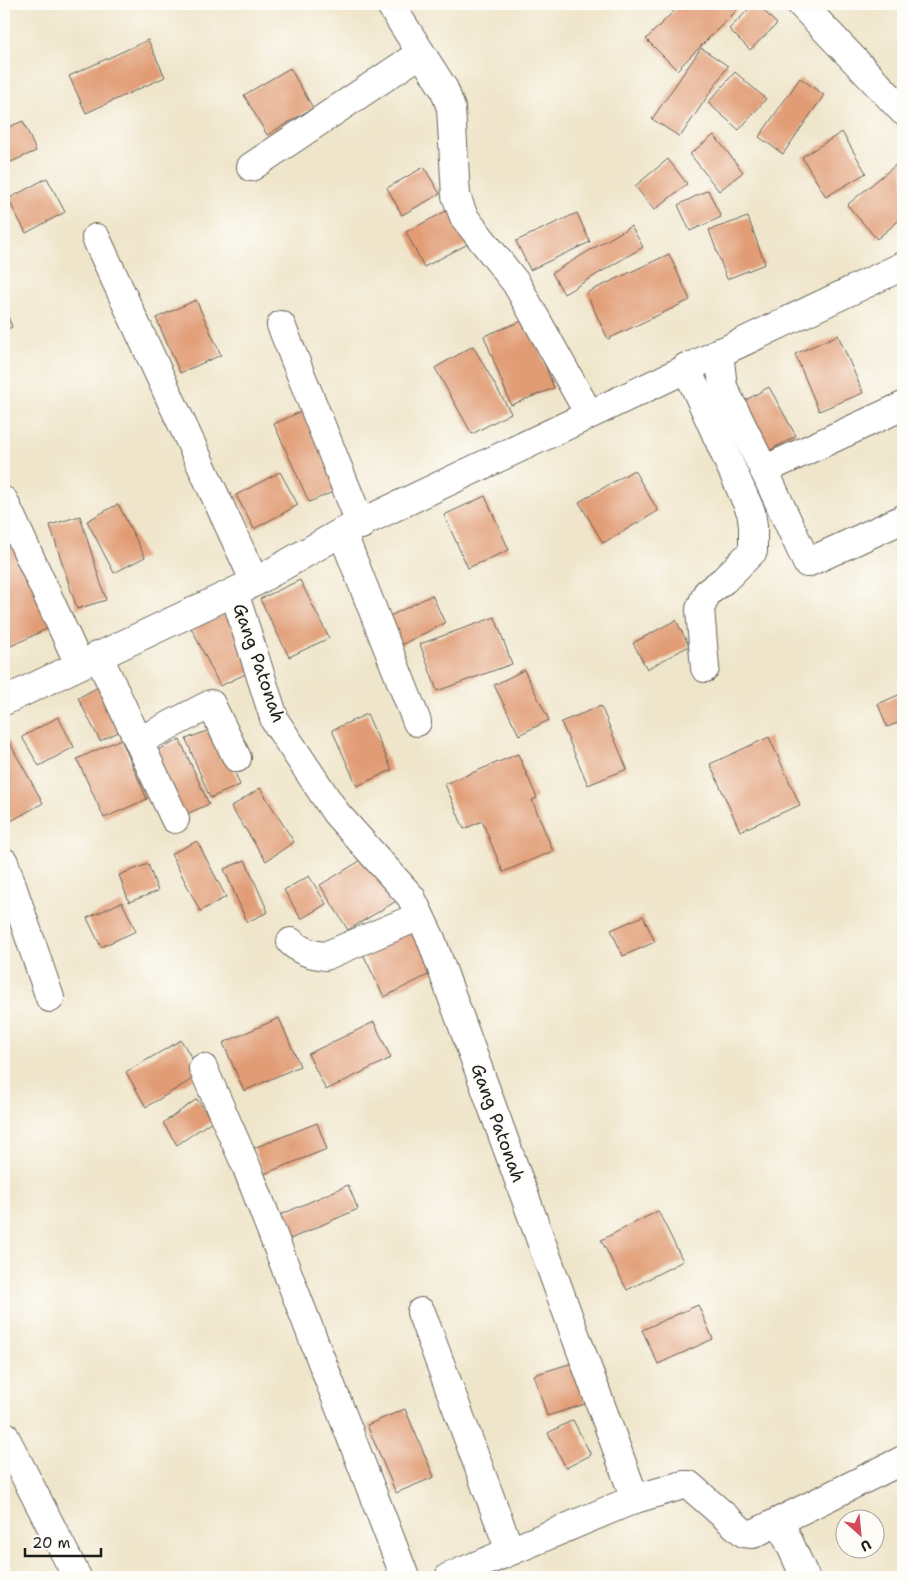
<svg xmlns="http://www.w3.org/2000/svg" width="907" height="1581" font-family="'Shantell Sans',sans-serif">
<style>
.building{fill:#e19c75}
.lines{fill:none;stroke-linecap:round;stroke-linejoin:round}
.street-casing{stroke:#666259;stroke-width:30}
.primary-casing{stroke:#666259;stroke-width:30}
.street{stroke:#fff;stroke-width:28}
.primary{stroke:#fff;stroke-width:28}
.labels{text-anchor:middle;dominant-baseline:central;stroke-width:4;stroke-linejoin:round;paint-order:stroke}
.street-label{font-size:18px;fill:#1c1c1c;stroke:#fdfcf7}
</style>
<rect width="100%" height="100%" fill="#fdfcf7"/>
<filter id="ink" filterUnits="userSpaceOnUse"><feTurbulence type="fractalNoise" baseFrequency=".02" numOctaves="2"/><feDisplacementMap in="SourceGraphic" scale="10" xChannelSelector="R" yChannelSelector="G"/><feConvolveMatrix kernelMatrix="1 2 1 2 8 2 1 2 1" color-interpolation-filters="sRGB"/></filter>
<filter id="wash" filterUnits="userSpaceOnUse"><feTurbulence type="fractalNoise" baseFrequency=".0096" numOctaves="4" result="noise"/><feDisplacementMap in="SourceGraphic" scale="20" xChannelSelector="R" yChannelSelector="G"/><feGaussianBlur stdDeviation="1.12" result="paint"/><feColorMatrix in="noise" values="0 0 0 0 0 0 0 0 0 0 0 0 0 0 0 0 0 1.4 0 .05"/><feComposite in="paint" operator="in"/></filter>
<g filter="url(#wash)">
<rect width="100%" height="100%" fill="#efe5ca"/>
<g id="blocks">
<g class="building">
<path d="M681 4H743L677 70 646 39Z"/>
<path d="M754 4H757L777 24 750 50 729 29Z"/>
<path d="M148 40 165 77 86 113 69 76Z"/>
<path d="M701 48 728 66 680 137 652 119Z"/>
<path d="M290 68 313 108 267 135 244 95Z"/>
<path d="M735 72 766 99 739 130 708 103Z"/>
<path d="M800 78 824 95 783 154 759 137Z"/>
<path d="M23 121 36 151 4 165V129Z"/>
<path d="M842 132 866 173 826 197 802 157Z"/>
<path d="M714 135 743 172 719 191 690 154Z"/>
<path d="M668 159 687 184 654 210 635 186Z"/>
<path d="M903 159V217L877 239 847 205Z"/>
<path d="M424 167 440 194 402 215 387 188Z"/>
<path d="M47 178 65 212 26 233 8 199Z"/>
<path d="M708 190 721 217 690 231 678 205Z"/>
<path d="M450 209 468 244 424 267 406 232Z"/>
<path d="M577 213 590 242 530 270 516 241Z"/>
<path d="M748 217 765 264 727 279 709 230Z"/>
<path d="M631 226 643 247 564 294 552 273Z"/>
<path d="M669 254 690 300 608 339 586 293Z"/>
<path d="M196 300 221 355 180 373 156 318Z"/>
<path d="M4 306 12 327 4 331Z"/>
<path d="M527 319 554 388 511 405 484 336Z"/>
<path d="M838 335 863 393 819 411 795 354Z"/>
<path d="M473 346 511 413 472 434 435 368Z"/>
<path d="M769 387 796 436 752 460 725 412Z"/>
<path d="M302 411 338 490 309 502 274 424Z"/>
<path d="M634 470 658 511 603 543 579 502Z"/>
<path d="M280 472 298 505 254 529 236 495Z"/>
<path d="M485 496 509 550 468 568 444 515Z"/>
<path d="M118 504 145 557 114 573 87 521Z"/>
<path d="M80 516 106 600 77 609 50 525Z"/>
<path d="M13 542 53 626 7 648 4 640V546Z"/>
<path d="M300 580 329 638 289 657 260 599Z"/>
<path d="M432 595 445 623 399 646 386 618Z"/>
<path d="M226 608 256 669 220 686 190 625Z"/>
<path d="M495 617 512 664 437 691 420 644Z"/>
<path d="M676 620 689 646 647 669 633 643Z"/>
<path d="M524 670 549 720 519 735 494 685Z"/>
<path d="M100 686 122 730 100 741 78 698Z"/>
<path d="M903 693V721L887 727 878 704Z"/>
<path d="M601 706 627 769 588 785 561 722Z"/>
<path d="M367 714 392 770 357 786 332 730Z"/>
<path d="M58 717 74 747 39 766 22 737Z"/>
<path d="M217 727 240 785 210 798 186 739Z"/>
<path d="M769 737 800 805 740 831 710 764Z"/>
<path d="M121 739 147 799 104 818 77 759Z"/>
<path d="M8 740 43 803 11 821 4 808V743Z"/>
<path d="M180 740 209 804 178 818 149 754Z"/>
<path d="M518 754 537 798 532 800 553 851 503 872 482 821 464 829 445 784Z"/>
<path d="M260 788 294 842 266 861 231 807Z"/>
<path d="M197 841 226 897 200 911 171 854Z"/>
<path d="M370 855 398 900 348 930 320 885Z"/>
<path d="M245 860 268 912 247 922 224 869Z"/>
<path d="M148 864 158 891 129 902 119 875Z"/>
<path d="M309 876 326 904 301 919 284 890Z"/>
<path d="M122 902 136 931 101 947 87 918Z"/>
<path d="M643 916 655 942 623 956 611 930Z"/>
<path d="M416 924 438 970 384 997 361 950Z"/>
<path d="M279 1018 300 1066 244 1091 223 1043Z"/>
<path d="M374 1022 391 1058 326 1090 308 1054Z"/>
<path d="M181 1040 201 1074 146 1107 126 1072Z"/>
<path d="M197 1099 212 1121 177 1145 163 1123Z"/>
<path d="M317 1123 327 1149 264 1174 254 1148Z"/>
<path d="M348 1185 358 1209 288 1240 278 1216Z"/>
<path d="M658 1211 683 1261 627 1290 601 1240Z"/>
<path d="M698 1305 713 1339 658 1364 642 1330Z"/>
<path d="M572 1363 585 1404 547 1416 534 1375Z"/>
<path d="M405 1409 434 1477 396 1493 367 1425Z"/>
<path d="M573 1420 591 1455 566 1468 548 1433Z"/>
</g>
</g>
</g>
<g filter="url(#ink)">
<use href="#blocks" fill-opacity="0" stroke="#666259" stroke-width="1"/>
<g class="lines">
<defs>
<g id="street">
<path d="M390 4 444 89 451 108 456 196 464 217 516 283 589 414"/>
<path d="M251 167 421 53"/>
<path d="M96 238 255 582"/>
<path d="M281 325 361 525"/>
<path d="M719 352 723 387 764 470 903 406"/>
<path d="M686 367 751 512 753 526V551L724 580 707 593 700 609 705 668"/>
<path d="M764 470 807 563 903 519"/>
<path d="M4 501 79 664"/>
<path d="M342 532 417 722"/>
<path d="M234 592 275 721 336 813 411 897 431 939 635 1499 449 1577"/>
<path d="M98 655 175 819"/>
<path d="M4 701 255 582 342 532 903 266"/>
<path d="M139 741 211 704 237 758"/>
<path d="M4 862 50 998"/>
<path d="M291 942C302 952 310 954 325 956L420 916"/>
<path d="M203 1068 247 1168 405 1577"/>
<path d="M421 1312 510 1551"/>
<path d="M4 1435 77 1577"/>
<path d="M635 1499 683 1485H689L744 1533 753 1534 903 1460"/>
<path d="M780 1522 805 1577"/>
</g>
<path id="primary" d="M801 4 903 111"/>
</defs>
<use href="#street" class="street-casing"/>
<use href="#primary" class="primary-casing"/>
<use href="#street" class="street"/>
<use href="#primary" class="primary"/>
</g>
</g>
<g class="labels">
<g class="street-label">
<text transform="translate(259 663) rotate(71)">Gang Patonah</text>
<text transform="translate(498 1123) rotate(70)">Gang Patonah</text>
</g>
</g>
<rect width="907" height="1581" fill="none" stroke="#fdfcf7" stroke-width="20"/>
<g transform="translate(860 1534) rotate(153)"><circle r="24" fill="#fdfcf7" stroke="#a3a29f"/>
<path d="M0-4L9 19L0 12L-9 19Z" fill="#d1495b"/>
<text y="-8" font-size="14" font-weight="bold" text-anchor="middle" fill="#1c1c1c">U</text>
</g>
<path d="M25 1548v8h76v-8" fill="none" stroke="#1c1c1c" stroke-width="2.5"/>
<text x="32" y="1548" font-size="15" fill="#1c1c1c" stroke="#fdfcf7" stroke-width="4" paint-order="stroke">20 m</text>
</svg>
